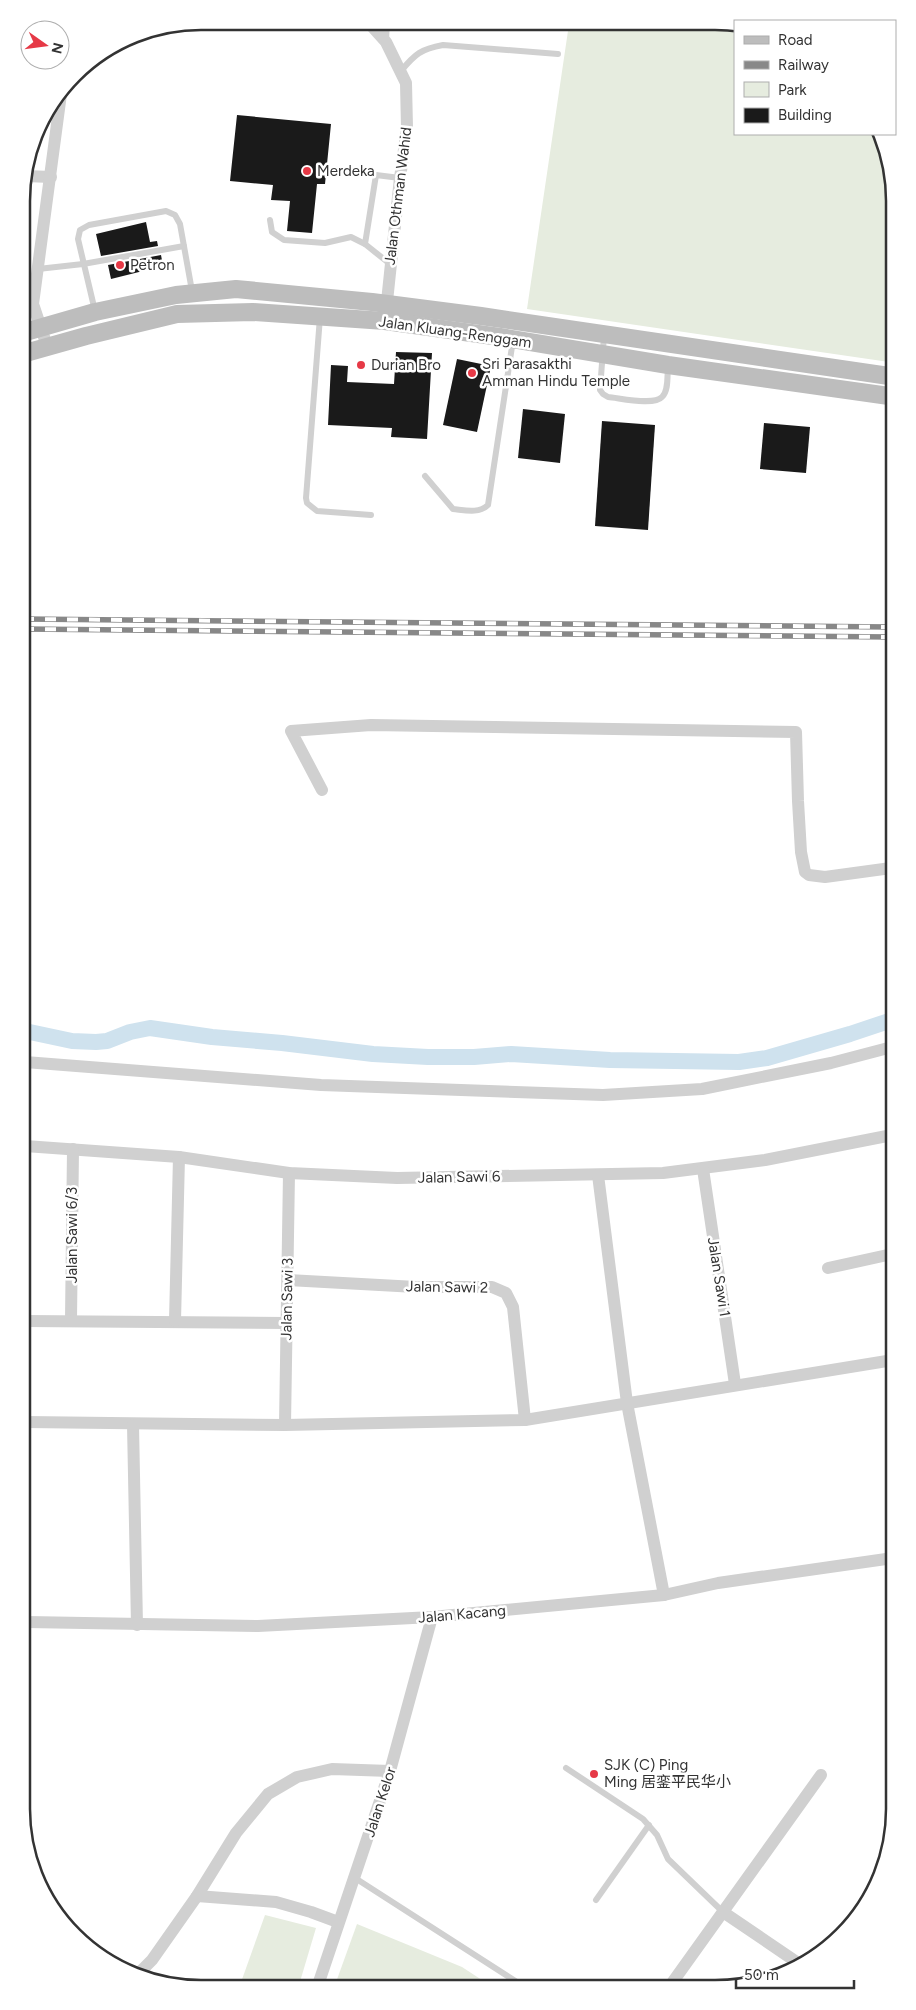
<svg xmlns="http://www.w3.org/2000/svg" width="916" height="2010" font-family="Figtree,'Noto Sans SC',sans-serif">
<style>
.green{fill:#e6ecdf}
.lines{fill:none;stroke-linecap:round;stroke-linejoin:round}
.canal{stroke:#cfe2ee;stroke-width:16}
.building{fill:#1a1a1a}
.lane{stroke:#d0d0d0;stroke-width:6}
.street{stroke:#d0d0d0;stroke-width:12}
.secondary{stroke:#bdbdbd;stroke-width:18}
.rail-casing{stroke:#888;stroke-width:5.5}
.rail{stroke:#fff;stroke-width:4;stroke-dasharray:11;stroke-linecap:butt}
.poi-dot{fill:#e63946;stroke:#fff;stroke-width:2}
.labels{text-anchor:middle;dominant-baseline:central;stroke-width:5;stroke-linejoin:round;paint-order:stroke}
.poi-label{font-size:15px;fill:#333;stroke:#fff;text-anchor:start}
.street-label{font-size:15px;fill:#333;stroke:#fff}
.rim{fill:none;stroke:#333;stroke-width:2.5}
</style>
<rect width="100%" height="100%" fill="#fff"/>
<g class="green">
<path d="M569 24 735 25V134H880L889 154V362L527 309Z"/>
<path d="M265 1915 316 1928 299 1985H240Z"/>
<path d="M357 1924 462 1967 488 1984 335 1985Z"/>
</g>
<g class="lines">
<path class="canal" d="M25 1031 72 1041 96 1042 107 1041 130 1032 150 1028 212 1037 282 1043 373 1054 428 1057H474L511 1054 610 1060 739 1062 767 1058 850 1034 892 1020"/>
</g>
<g class="building">
<path d="M237 115 331 124 325 184H317L312 233 287 231 290 201 271 200 273 185 230 181Z"/>
<path d="M146 222 150 242 157 241 158 246 101 256 96 234Z"/>
<path d="M161 255 163 266 111 279 108 265Z"/>
<path d="M396 352 432 353 427 439 391 437 392 428 328 425 331 365 348 366 347 382 394 384Z"/>
<path d="M457 359 491 366 477 432 443 425Z"/>
<path d="M523 409 565 414 560 463 518 458Z"/>
<path d="M602 421 655 425 648 530 595 526Z"/>
<path d="M764 423 810 427 806 473 760 469Z"/>
</g>
<g class="lines">
<g class="lane">
<path d="M386 40 387 22"/>
<path d="M401 71C415 54 421 49 443 45L558 54"/>
<path d="M338 169 376 175"/>
<path d="M270 220 272 232 284 240 325 243 351 237 365 244"/>
<path d="M390 264 365 244 376 175 400 178"/>
<path d="M38 269 83 264 184 246"/>
<path d="M95 311 78 239 80 230 89 225 166 211 175 215 180 224 192 291"/>
<path d="M320 317 306 498 307 503 317 511 371 515"/>
<path d="M604 336 600 390 603 394 608 397C620 398 654 406 662 397 669 391 667 375 668 366"/>
<path d="M425 476 453 509C464 510 479 514 488 505L513 340"/>
<path d="M566 1768 643 1819 657 1835 668 1859 723 1912"/>
<path d="M355 1878 520 1984"/>
<path d="M596 1900 649 1825"/>
</g>
<g class="street">
<path d="M368 22 386 42 406 83 407 128 400 178 386 311"/>
<path d="M25 176 51 177"/>
<path d="M47 346 33 304 61 94"/>
<path d="M322 790 291 731 371 725 796 732 798 801 801 852 805 872 809 875 825 877 891 868"/>
<path d="M25 1062 321 1085 603 1095 702 1089 831 1063 892 1047"/>
<path d="M25 1146 179 1157 289 1173 397 1178 663 1173 765 1160 892 1135"/>
<path d="M703 1169 735 1384"/>
<path d="M598 1175 627 1403 664 1595"/>
<path d="M828 1268 892 1254"/>
<path d="M288 1280 416 1287H492L506 1293 513 1307 525 1420"/>
<path d="M71 1320 73 1149"/>
<path d="M26 1321 287 1323"/>
<path d="M175 1321 179 1157"/>
<path d="M26 1422 285 1425 525 1420 893 1360"/>
<path d="M133 1425 137 1625"/>
<path d="M285 1425 289 1173"/>
<path d="M27 1622 258 1626 432 1617 664 1595 718 1583 893 1558"/>
<path d="M197 1896 276 1902 311 1912 338 1922"/>
<path d="M723 1912 801 1965"/>
<path d="M140 1972 152 1960 197 1896 236 1833 268 1794 297 1777 332 1769 390 1771"/>
<path d="M672 1983 821 1775"/>
<path d="M318 1985 390 1771 432 1617"/>
</g>
<g class="secondary">
<path d="M22 333 95 312 176 295 236 289 372 302 481 316 889 376"/>
<path d="M22 354 86 336 177 314 253 312 385 321 500 337 668 365 889 396"/>
</g>
<defs>
<g id="rail">
<path d="M23 619 890 627"/>
<path d="M23 629 890 637"/>
</g>
</defs>
<use href="#rail" class="rail-casing"/>
<use href="#rail" class="rail"/>
</g>
<g class="poi-dot">
<circle cx="307" cy="171" r="5"/>
<circle cx="120" cy="265" r="5"/>
<circle cx="361" cy="365" r="5"/>
<circle cx="472" cy="373" r="5"/>
<circle cx="594" cy="1774" r="5"/>
</g>
<g class="labels">
<g class="poi-label">
<text x="317" y="171">Merdeka</text>
<text x="130" y="265">Petron</text>
<text x="482" y="364">Sri Parasakthi<tspan x="482" dy="17">Amman Hindu Temple</tspan></text>
<text x="371" y="365">Durian Bro</text>
<text x="604" y="1765">SJK (C) Ping<tspan x="604" dy="17">Ming 居銮平民华小</tspan></text>
</g>
<g class="street-label">
<text transform="translate(398 196) rotate(-83)">Jalan Othman Wahid</text>
<text transform="translate(455 332) rotate(8)">Jalan Kluang-Renggam</text>
<text transform="translate(459 1177) rotate(-1)">Jalan Sawi 6</text>
<text transform="translate(72 1235) rotate(-90)">Jalan Sawi 6/3</text>
<text transform="translate(719 1277) rotate(81)">Jalan Sawi 1</text>
<text transform="translate(447 1287) rotate(1)">Jalan Sawi 2</text>
<text transform="translate(287 1299) rotate(-89)">Jalan Sawi 3</text>
<text transform="translate(462 1614) rotate(-5)">Jalan Kacang</text>
<text transform="translate(380 1802) rotate(-72)">Jalan Kelor</text>
</g>
</g>
<path d="M0 0H916V2010H0ZM201 30H715A171 171 0 0 1 886 201V1809A171 171 0 0 1 715 1980H201A171 171 0 0 1 30 1809V201A171 171 0 0 1 201 30Z" fill="#fff" fill-rule="evenodd"/>
<path class="rim" d="M201 30H715A171 171 0 0 1 886 201V1809A171 171 0 0 1 715 1980H201A171 171 0 0 1 30 1809V201A171 171 0 0 1 201 30Z"/>
<rect x="734" y="20" width="162" height="115" fill="#ffffff" stroke="#adadad"/>
<rect x="744" y="36" width="25" height="8" fill="#bdbdbd" stroke="#adadad"/>
<text x="778" y="45" font-size="15" fill="#333333">Road</text>
<rect x="744" y="61" width="25" height="8" fill="#888888" stroke="#adadad"/>
<text x="778" y="70" font-size="15" fill="#333333">Railway</text>
<rect x="744" y="82" width="25" height="15" fill="#e6ecdf" stroke="#adadad"/>
<text x="778" y="95" font-size="15" fill="#333333">Park</text>
<rect x="744" y="108" width="25" height="15" fill="#1a1a1a" stroke="#adadad"/>
<text x="778" y="120" font-size="15" fill="#333333">Building</text>
<g transform="translate(45 45) rotate(104)"><circle r="24" fill="#ffffff" stroke="#adadad"/>
<path d="M0-4L9 19L0 12L-9 19Z" fill="#e63946"/>
<text y="-8" font-size="14" font-weight="bold" text-anchor="middle" fill="#333333">N</text>
</g>
<path d="M736 1980v8h118v-8" fill="none" stroke="#333333" stroke-width="2.5"/>
<text x="744" y="1980" font-size="15" fill="#333333" stroke="#ffffff" stroke-width="4" paint-order="stroke">50 m</text>
</svg>
